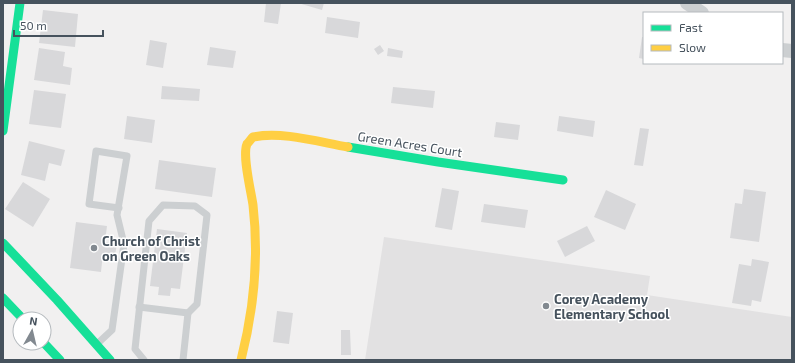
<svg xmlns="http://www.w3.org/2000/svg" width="795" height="363" font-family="'Exo 2',sans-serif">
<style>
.education{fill:#e2e1e2}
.building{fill:#d8d8da}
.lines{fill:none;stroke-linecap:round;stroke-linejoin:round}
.lane{stroke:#cccfd1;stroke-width:7}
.street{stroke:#cccfd1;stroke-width:14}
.fast{stroke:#16e098;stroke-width:9}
.slow{stroke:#ffcf43;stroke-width:9}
.poi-dot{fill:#828990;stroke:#fff;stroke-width:1.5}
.labels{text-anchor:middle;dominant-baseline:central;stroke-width:3;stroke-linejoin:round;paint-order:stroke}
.street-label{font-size:13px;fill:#46525d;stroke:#fff}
.poi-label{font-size:13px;font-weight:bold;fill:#46525d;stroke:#fff;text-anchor:start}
</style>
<rect width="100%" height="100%" fill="#f1f0f0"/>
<path class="education" d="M384 237 650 276 647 295 792 317V360H365Z"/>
<g class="building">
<path d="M266 3H281L278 24 264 22Z"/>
<path d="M298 3H324L322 10Z"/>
<path d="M43 10 78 14 75 47 39 43Z"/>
<path d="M327 17 360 22 358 38 325 33Z"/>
<path d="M642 37H644V59L639 58Z"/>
<path d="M150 40 167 43 163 68 146 65Z"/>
<path d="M380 45 384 51 378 55 374 49Z"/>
<path d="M210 47 236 51 233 68 207 65Z"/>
<path d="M39 48 65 52 63 66 72 68 70 85 34 80Z"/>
<path d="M388 48 403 51 402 58 387 56Z"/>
<path d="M162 86 200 89 199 101 161 99Z"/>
<path d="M393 87 435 91 433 108 391 103Z"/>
<path d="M34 90 66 94 61 128 29 124Z"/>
<path d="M127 116 155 120 152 143 124 139Z"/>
<path d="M559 116 595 121 593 137 557 131Z"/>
<path d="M496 122 520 125 518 140 494 137Z"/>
<path d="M640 128 649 129 643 166 634 165Z"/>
<path d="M29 141 65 150 61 166 49 163 45 181 21 175Z"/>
<path d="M159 160 216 168 212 197 155 189Z"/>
<path d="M23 182 50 199 33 227 5 209Z"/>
<path d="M442 188 459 191 452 230 435 227Z"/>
<path d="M744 189 766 192 759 242 730 238 735 203 742 204Z"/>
<path d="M606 190 636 204 625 230 594 217Z"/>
<path d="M484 204 528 210 525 228 481 222Z"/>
<path d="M76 222 107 226 105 242 117 244 115 255 103 253 101 272 70 268Z"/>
<path d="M587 226 595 241 565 257 557 241Z"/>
<path d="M157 229 187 233 180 289 171 288 170 296 158 295 159 287 150 286Z"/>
<path d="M752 259 769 262 761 302 752 300 751 306 732 303 739 264 751 266Z"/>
<path d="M277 311 293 313 289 344 273 342Z"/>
<path d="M341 330H350L351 355H341Z"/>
</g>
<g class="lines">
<g class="lane">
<path d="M139 307 188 313"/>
<path d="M97 344 112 330 124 244 117 215 127 156 96 151 89 204 119 208"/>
<path d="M144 360 135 349 149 221 163 205 195 206 207 215 197 304 188 313 183 360"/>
</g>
<g class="street">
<path d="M687 3 702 13"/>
<path d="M782 50 792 51"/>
</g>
<g class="fast">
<path d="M3 131 20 3"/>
<path d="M348 147 438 162 563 180"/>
<path d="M3 243 57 300 110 360"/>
<path d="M3 298 23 319"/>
<path d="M44 343 60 360"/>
</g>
<path class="slow" d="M241 360C254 309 259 257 253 205 251 191 242 155 247 144 249 142 251 139 253 137 282 131 319 142 348 147"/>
</g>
<g class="poi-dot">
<circle cx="94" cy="248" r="4"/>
<circle cx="546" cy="306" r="4"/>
</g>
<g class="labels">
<g class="street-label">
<text transform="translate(410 144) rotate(9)">Green Acres Court</text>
</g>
<g class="poi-label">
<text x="102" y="241">Church of Christ<tspan x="102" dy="15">on Green Oaks</tspan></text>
<text x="554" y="299">Corey Academy<tspan x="554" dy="15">Elementary School</tspan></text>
</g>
</g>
<rect width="795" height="363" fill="none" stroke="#46525d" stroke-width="8"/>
<rect x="643" y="12" width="140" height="52" fill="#ffffff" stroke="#b5babe"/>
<rect x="651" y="25" width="20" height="6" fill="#16e098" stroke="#b5babe"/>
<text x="679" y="32" font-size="12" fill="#46525d">Fast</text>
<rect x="651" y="45" width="20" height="6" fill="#ffcf43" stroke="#b5babe"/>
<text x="679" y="52" font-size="12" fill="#46525d">Slow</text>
<g transform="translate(32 331) rotate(8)"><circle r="19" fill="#ffffff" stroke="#b5babe"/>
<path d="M0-3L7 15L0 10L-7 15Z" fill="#828990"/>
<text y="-6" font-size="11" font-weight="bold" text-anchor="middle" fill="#46525d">N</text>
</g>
<path d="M14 30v6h89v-6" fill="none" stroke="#46525d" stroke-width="2"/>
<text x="20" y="30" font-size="12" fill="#46525d" stroke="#ffffff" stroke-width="3" paint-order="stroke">50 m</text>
</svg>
